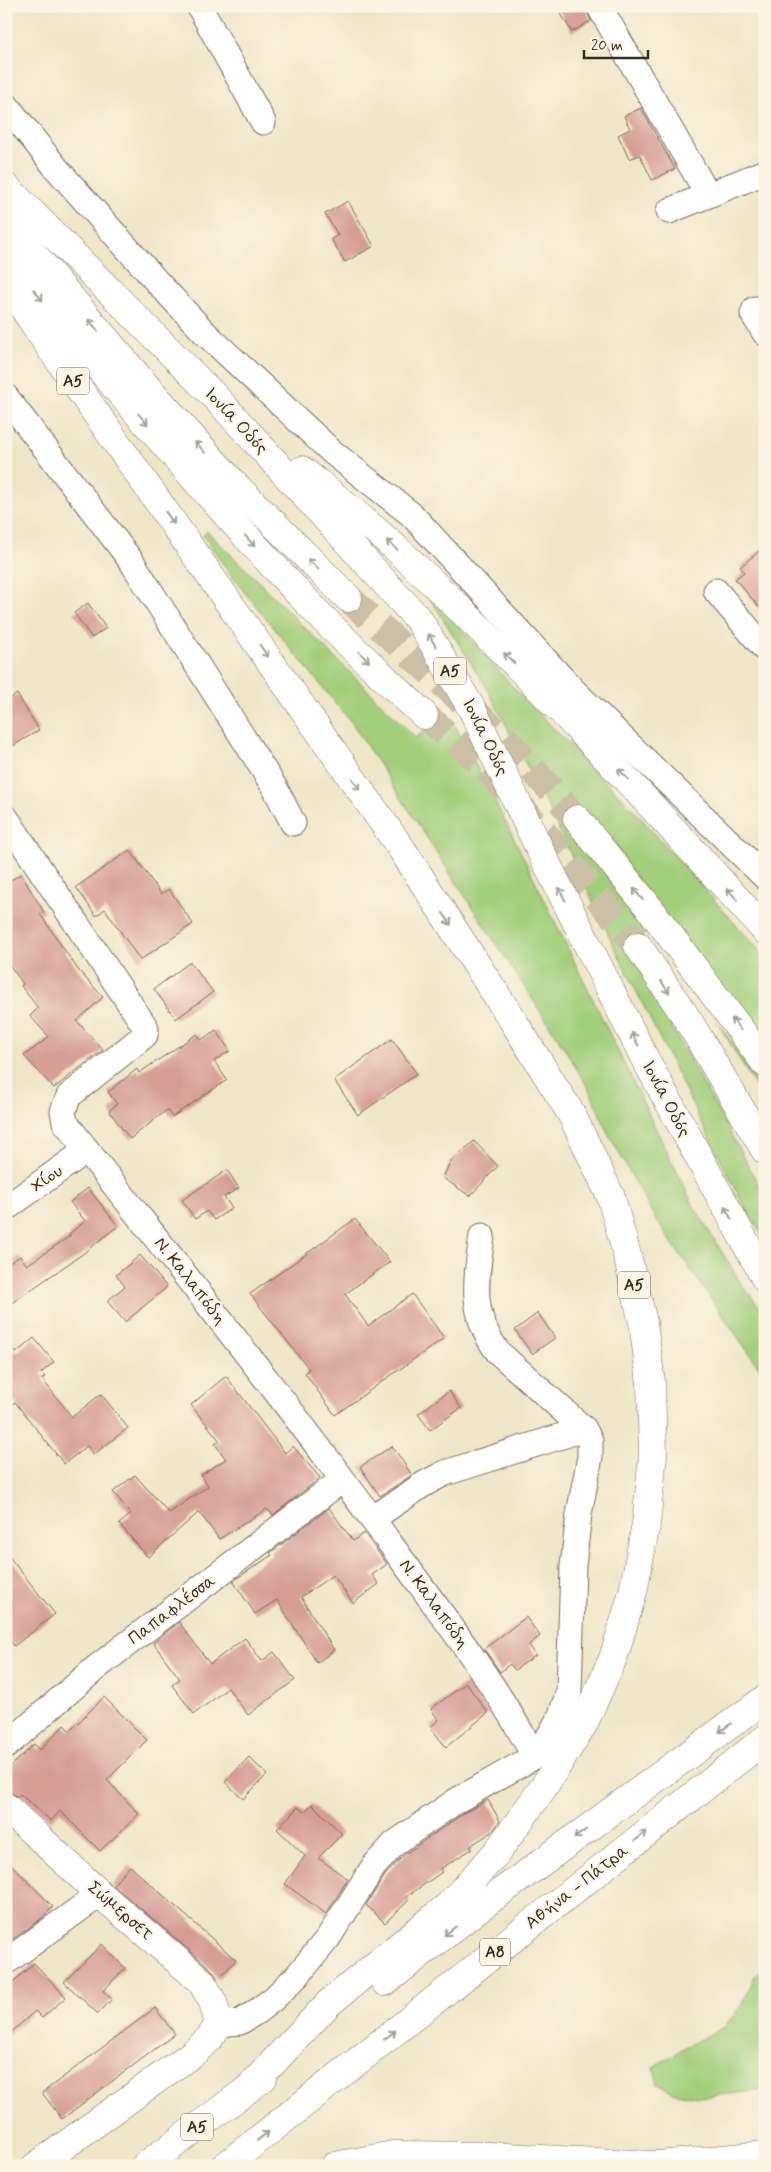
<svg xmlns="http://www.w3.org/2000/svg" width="771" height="2172" font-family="Mynerve,sans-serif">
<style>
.green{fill:#a2cf7c;stroke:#6e7c4d}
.building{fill:#d69d97}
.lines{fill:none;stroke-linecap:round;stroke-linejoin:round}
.motorway-tunnel{stroke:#cbc0a6;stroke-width:28;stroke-dasharray:28 14;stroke-linecap:butt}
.minor-casing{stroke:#7a6c5a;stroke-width:27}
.tertiary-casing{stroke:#7a6c5a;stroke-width:29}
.motorway-casing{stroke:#7a6c5a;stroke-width:29}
.minor{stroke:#fff;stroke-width:25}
.tertiary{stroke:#fff;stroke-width:28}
.motorway{stroke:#fff;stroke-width:28}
.oneway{stroke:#a79f9a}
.labels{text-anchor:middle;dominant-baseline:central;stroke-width:4.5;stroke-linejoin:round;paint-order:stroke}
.shield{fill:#fcf5e5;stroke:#75675a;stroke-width:1}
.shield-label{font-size:16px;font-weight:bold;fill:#3b2a1e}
.street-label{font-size:18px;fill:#3b2a1e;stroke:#fcf5e5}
</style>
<rect width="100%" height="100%" fill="#fcf5e5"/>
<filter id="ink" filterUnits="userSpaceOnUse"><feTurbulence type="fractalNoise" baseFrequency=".02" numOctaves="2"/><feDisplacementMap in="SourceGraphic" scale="10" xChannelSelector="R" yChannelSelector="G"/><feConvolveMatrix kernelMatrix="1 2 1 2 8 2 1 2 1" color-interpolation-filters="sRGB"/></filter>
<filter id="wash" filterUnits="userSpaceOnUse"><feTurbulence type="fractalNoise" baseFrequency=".0096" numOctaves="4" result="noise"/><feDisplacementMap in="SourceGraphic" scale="20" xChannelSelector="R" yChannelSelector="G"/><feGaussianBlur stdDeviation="1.12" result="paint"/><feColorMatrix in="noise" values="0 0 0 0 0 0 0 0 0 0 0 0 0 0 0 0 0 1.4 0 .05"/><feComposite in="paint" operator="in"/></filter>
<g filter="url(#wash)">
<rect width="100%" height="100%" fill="#efe6c8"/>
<g class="green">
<path d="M207 531 416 738 446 711 461 736 523 856 693 1205 742 1285 765 1314V1376L656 1220 607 1131 591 1093 565 1049 352 723 233 578 203 535Z"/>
<path d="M421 584 516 690 631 807 765 957V1046L694 957 586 809 570 824 652 929 627 946 765 1196V1240L744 1205 699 1118 614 946 553 817 488 690Z"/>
<path d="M717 1022 765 1084V1102Z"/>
<path d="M765 1969V2026L758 2033 765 2041V2090L700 2097 675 2093 658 2084 654 2067 685 2047 724 2027 743 2004 754 1977Z"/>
</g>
<g id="blocks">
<g class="building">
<path d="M556 6H585L591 21 572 32Z"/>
<path d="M641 108 675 169 652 180 640 155 629 159 618 135 630 129 624 116Z"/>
<path d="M348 201 374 246 345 262 331 239 338 235 325 214Z"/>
<path d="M765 546V614L735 579 744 572 740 567Z"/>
<path d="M88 603 106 628 92 638 74 613Z"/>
<path d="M17 694 39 730 6 750V701Z"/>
<path d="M130 850 161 894 169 889 193 924 140 960 105 909 96 916 76 887Z"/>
<path d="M21 874 44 912 40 914 79 971 103 997 77 1021 103 1050 54 1088 24 1056 49 1037 30 1016 38 1008 21 986 23 984 6 960V883Z"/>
<path d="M190 962 213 992 176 1019 154 989Z"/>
<path d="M216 1030 230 1051 214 1061 227 1080 172 1117 167 1110 130 1139 109 1111 117 1104 108 1092 137 1069 139 1073 197 1034 201 1040Z"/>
<path d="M392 1039 417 1074 358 1115 334 1080Z"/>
<path d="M474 1141 498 1166 470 1196 443 1178 450 1162Z"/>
<path d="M227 1170 239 1188 224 1197 232 1208 214 1220 207 1211 195 1219 182 1200Z"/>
<path d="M88 1188 118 1226 84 1253 6 1307V1265L20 1256 27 1265 70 1236 69 1234 85 1221 70 1202Z"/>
<path d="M355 1219 390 1262 345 1294 368 1326 412 1294 444 1338 335 1415 305 1373 309 1369 250 1294Z"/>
<path d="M140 1255 167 1287 125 1322 107 1301 125 1286 116 1275Z"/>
<path d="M538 1313 555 1338 532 1354 515 1330Z"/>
<path d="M34 1338 54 1362 41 1373 45 1377 42 1379 72 1417 101 1394 128 1428 94 1454 87 1446 64 1464 15 1402 6 1409V1342L16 1353Z"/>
<path d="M226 1376 285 1453 293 1446 320 1478 273 1515 267 1509 219 1539 199 1512 148 1557 119 1524 131 1514 113 1492 135 1475 169 1513 208 1486 201 1475 226 1459 215 1444 220 1441 191 1405Z"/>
<path d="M449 1391 461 1408 430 1430 418 1414Z"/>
<path d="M392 1446 412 1475 380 1496 360 1467Z"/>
<path d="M329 1508 353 1541 364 1533 387 1564 372 1575 379 1584 353 1603 333 1575 301 1597 334 1650 317 1663 277 1600 255 1614 233 1581 272 1555 270 1553Z"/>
<path d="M6 1553 55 1614 14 1646 6 1635Z"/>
<path d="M526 1617 540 1636 529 1645 536 1655 515 1670 510 1664 500 1672 484 1649Z"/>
<path d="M179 1622 210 1664 245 1638 262 1661 274 1652 295 1680 248 1715 228 1688 194 1714 172 1685 180 1679 153 1643Z"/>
<path d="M466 1683 488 1713 446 1747 430 1727 439 1720 431 1709Z"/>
<path d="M104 1697 147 1740 107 1780 139 1814 100 1851 60 1811 51 1821 20 1794 18 1797 11 1793 6 1788V1771L34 1744 40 1750 64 1725 70 1731Z"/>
<path d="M249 1757 267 1775 243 1799 225 1782Z"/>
<path d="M488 1800 500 1821 492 1832 470 1846 472 1849 440 1869 442 1872 406 1897 409 1900 385 1923 366 1905 385 1875 405 1854 464 1813Z"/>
<path d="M312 1804 342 1834 318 1858 348 1879 326 1914 285 1884 305 1856 277 1829 298 1807 304 1812Z"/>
<path d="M6 1859 53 1907 41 1919 13 1939 6 1931Z"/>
<path d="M130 1866 236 1960 218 1979 211 1969 113 1885Z"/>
<path d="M102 1944 125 1968 103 1991 112 1999 98 2014 64 1982Z"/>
<path d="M34 1963 66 1997 42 2018 35 2011 6 2037V1988Z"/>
<path d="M155 2008 175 2034 62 2119 42 2093Z"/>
</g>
</g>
</g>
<g filter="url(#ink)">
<use href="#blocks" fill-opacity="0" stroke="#7a6c5a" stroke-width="1"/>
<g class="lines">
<g class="motorway-tunnel">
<path d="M348 598 509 743 577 819"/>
<path d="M424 715 485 766 568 861 638 946"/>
</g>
<defs>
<g id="minor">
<path d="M199 6 263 122"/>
<path d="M599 6 708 195"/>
<path d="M6 105 57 169 158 283 206 334 332 452 412 515 572 689 765 877"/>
<path d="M669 211 765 172"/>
<path d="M755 309 753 314 765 333"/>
<path d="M6 397 132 562 275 788 293 823"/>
<path d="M716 591 765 649"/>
<path d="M6 818 146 1028 145 1035 69 1096 63 1111 65 1122C175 1263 287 1402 392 1546 441 1614 495 1682 534 1756"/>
<path d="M6 1208 87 1150"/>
<path d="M372 1519 424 1484 445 1473 584 1429"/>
<path d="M6 1746 97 1667 342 1480"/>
<path d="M6 1962 100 1894"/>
<path d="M219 2024 240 2022 256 2012 273 1999 297 1976 328 1938 374 1866 395 1843 456 1801 530 1759 550 1735 561 1715 569 1691 573 1566 579 1514 590 1457V1440L584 1429 498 1352C469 1314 476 1280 482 1236"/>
</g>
<path id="tertiary" d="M6 1807 100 1894 201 1981 213 2002 219 2024 209 2039 192 2054 36 2166"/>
<g id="motorway">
<path d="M6 187 216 398 419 620 472 709 544 858 644 1057 765 1278"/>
<path d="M6 222 139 378 232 482 348 598"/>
<path d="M6 258C105 375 204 494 310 605 346 643 386 679 424 715"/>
<path d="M6 282 51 349 403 851 517 1027 572 1115 611 1197 628 1259 643 1322 651 1383 653 1455 646 1524 633 1592 614 1656 583 1725 543 1788 497 1852 449 1905 329 2003 248 2089"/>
<path d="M302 470C334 496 367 522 398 550 527 670 646 799 765 930"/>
<path d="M577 819 651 910 765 1063"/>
<path d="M638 946 688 1020 765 1150"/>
<path d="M385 1982 475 1911 765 1699"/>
<path d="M659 2165 765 2155"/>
<path d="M145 2166 263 2078"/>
<path d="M225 2166 765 1739"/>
<path d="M335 2166 393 2155 488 2156 669 2166"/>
</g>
</defs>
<use href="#minor" class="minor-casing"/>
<use href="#tertiary" class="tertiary-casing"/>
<use href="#motorway" class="motorway-casing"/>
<use href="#minor" class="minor"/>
<use href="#tertiary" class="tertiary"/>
<use href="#motorway" class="motorway"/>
</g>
<defs><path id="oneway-shaft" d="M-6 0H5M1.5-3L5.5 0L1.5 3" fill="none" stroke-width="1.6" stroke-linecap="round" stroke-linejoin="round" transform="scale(1.25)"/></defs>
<g class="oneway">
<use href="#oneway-shaft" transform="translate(38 295) rotate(50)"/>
<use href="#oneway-shaft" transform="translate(93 325) rotate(-130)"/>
<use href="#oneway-shaft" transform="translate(143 419) rotate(49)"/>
<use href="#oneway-shaft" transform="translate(200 447) rotate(-132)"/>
<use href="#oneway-shaft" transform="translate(170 518) rotate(55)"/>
<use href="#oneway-shaft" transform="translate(250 541) rotate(47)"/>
<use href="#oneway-shaft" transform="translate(392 545) rotate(-139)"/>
<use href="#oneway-shaft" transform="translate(313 564) rotate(-136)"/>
<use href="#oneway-shaft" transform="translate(432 640) rotate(-121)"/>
<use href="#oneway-shaft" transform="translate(264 651) rotate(55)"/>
<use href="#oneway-shaft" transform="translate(364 657) rotate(44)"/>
<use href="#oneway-shaft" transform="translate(509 658) rotate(-135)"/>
<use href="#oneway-shaft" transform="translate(623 774) rotate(-135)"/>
<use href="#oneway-shaft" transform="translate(356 784) rotate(55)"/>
<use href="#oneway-shaft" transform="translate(562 894) rotate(-117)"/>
<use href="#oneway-shaft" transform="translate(638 894) rotate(-129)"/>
<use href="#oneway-shaft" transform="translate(732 894) rotate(-132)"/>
<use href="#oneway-shaft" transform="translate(447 919) rotate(57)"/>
<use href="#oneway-shaft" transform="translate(665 987) rotate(56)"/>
<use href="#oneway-shaft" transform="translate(736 1024) rotate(-127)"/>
<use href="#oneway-shaft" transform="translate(635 1039) rotate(-117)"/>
<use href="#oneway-shaft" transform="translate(728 1213) rotate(-119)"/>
<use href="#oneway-shaft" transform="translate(725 1728) rotate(144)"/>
<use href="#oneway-shaft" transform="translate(580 1834) rotate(144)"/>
<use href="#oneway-shaft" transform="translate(641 1836) rotate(-38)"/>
<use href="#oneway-shaft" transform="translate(450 1931) rotate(142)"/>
<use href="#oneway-shaft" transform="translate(390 2035) rotate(-38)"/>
<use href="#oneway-shaft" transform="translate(263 2136) rotate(-38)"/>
</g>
</g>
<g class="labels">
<g class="shield">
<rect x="57" y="367.5" width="32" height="27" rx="4"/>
<rect x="434" y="657.5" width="32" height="27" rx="4"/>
<rect x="618" y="1271.5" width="32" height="27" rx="4"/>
<rect x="480" y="1938.5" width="30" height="27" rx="4"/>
<rect x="181" y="2113.5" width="32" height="27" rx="4"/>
</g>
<g class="shield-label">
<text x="73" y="381">Α5</text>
<text x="450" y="671">Α5</text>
<text x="634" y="1285">Α5</text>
<text x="495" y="1952">Α8</text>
<text x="197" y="2127">Α5</text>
</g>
<g class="street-label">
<text transform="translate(236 421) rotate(47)">Ιονία Οδός</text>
<text transform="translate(485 737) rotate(64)">Ιονία Οδός</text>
<text transform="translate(666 1099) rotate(62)">Ιονία Οδός</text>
<text transform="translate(47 1179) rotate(-35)">Χίου</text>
<text transform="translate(190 1281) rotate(52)">Ν. Καλαπόδη</text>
<text transform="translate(434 1604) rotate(54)">Ν. Καλαπόδη</text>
<text transform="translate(172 1610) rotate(-37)">Παπαφλέσσα</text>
<text transform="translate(577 1887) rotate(-38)">Αθήνα - Πάτρα</text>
<text transform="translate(120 1911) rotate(41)">Σώμερσετ</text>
</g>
</g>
<rect width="771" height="2172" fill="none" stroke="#fcf5e5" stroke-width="25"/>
<path d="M584 50v8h64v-8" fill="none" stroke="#3b2a1e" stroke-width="2.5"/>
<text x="591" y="50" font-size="15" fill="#3b2a1e" stroke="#fcf5e5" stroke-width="4" paint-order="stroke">20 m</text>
</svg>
